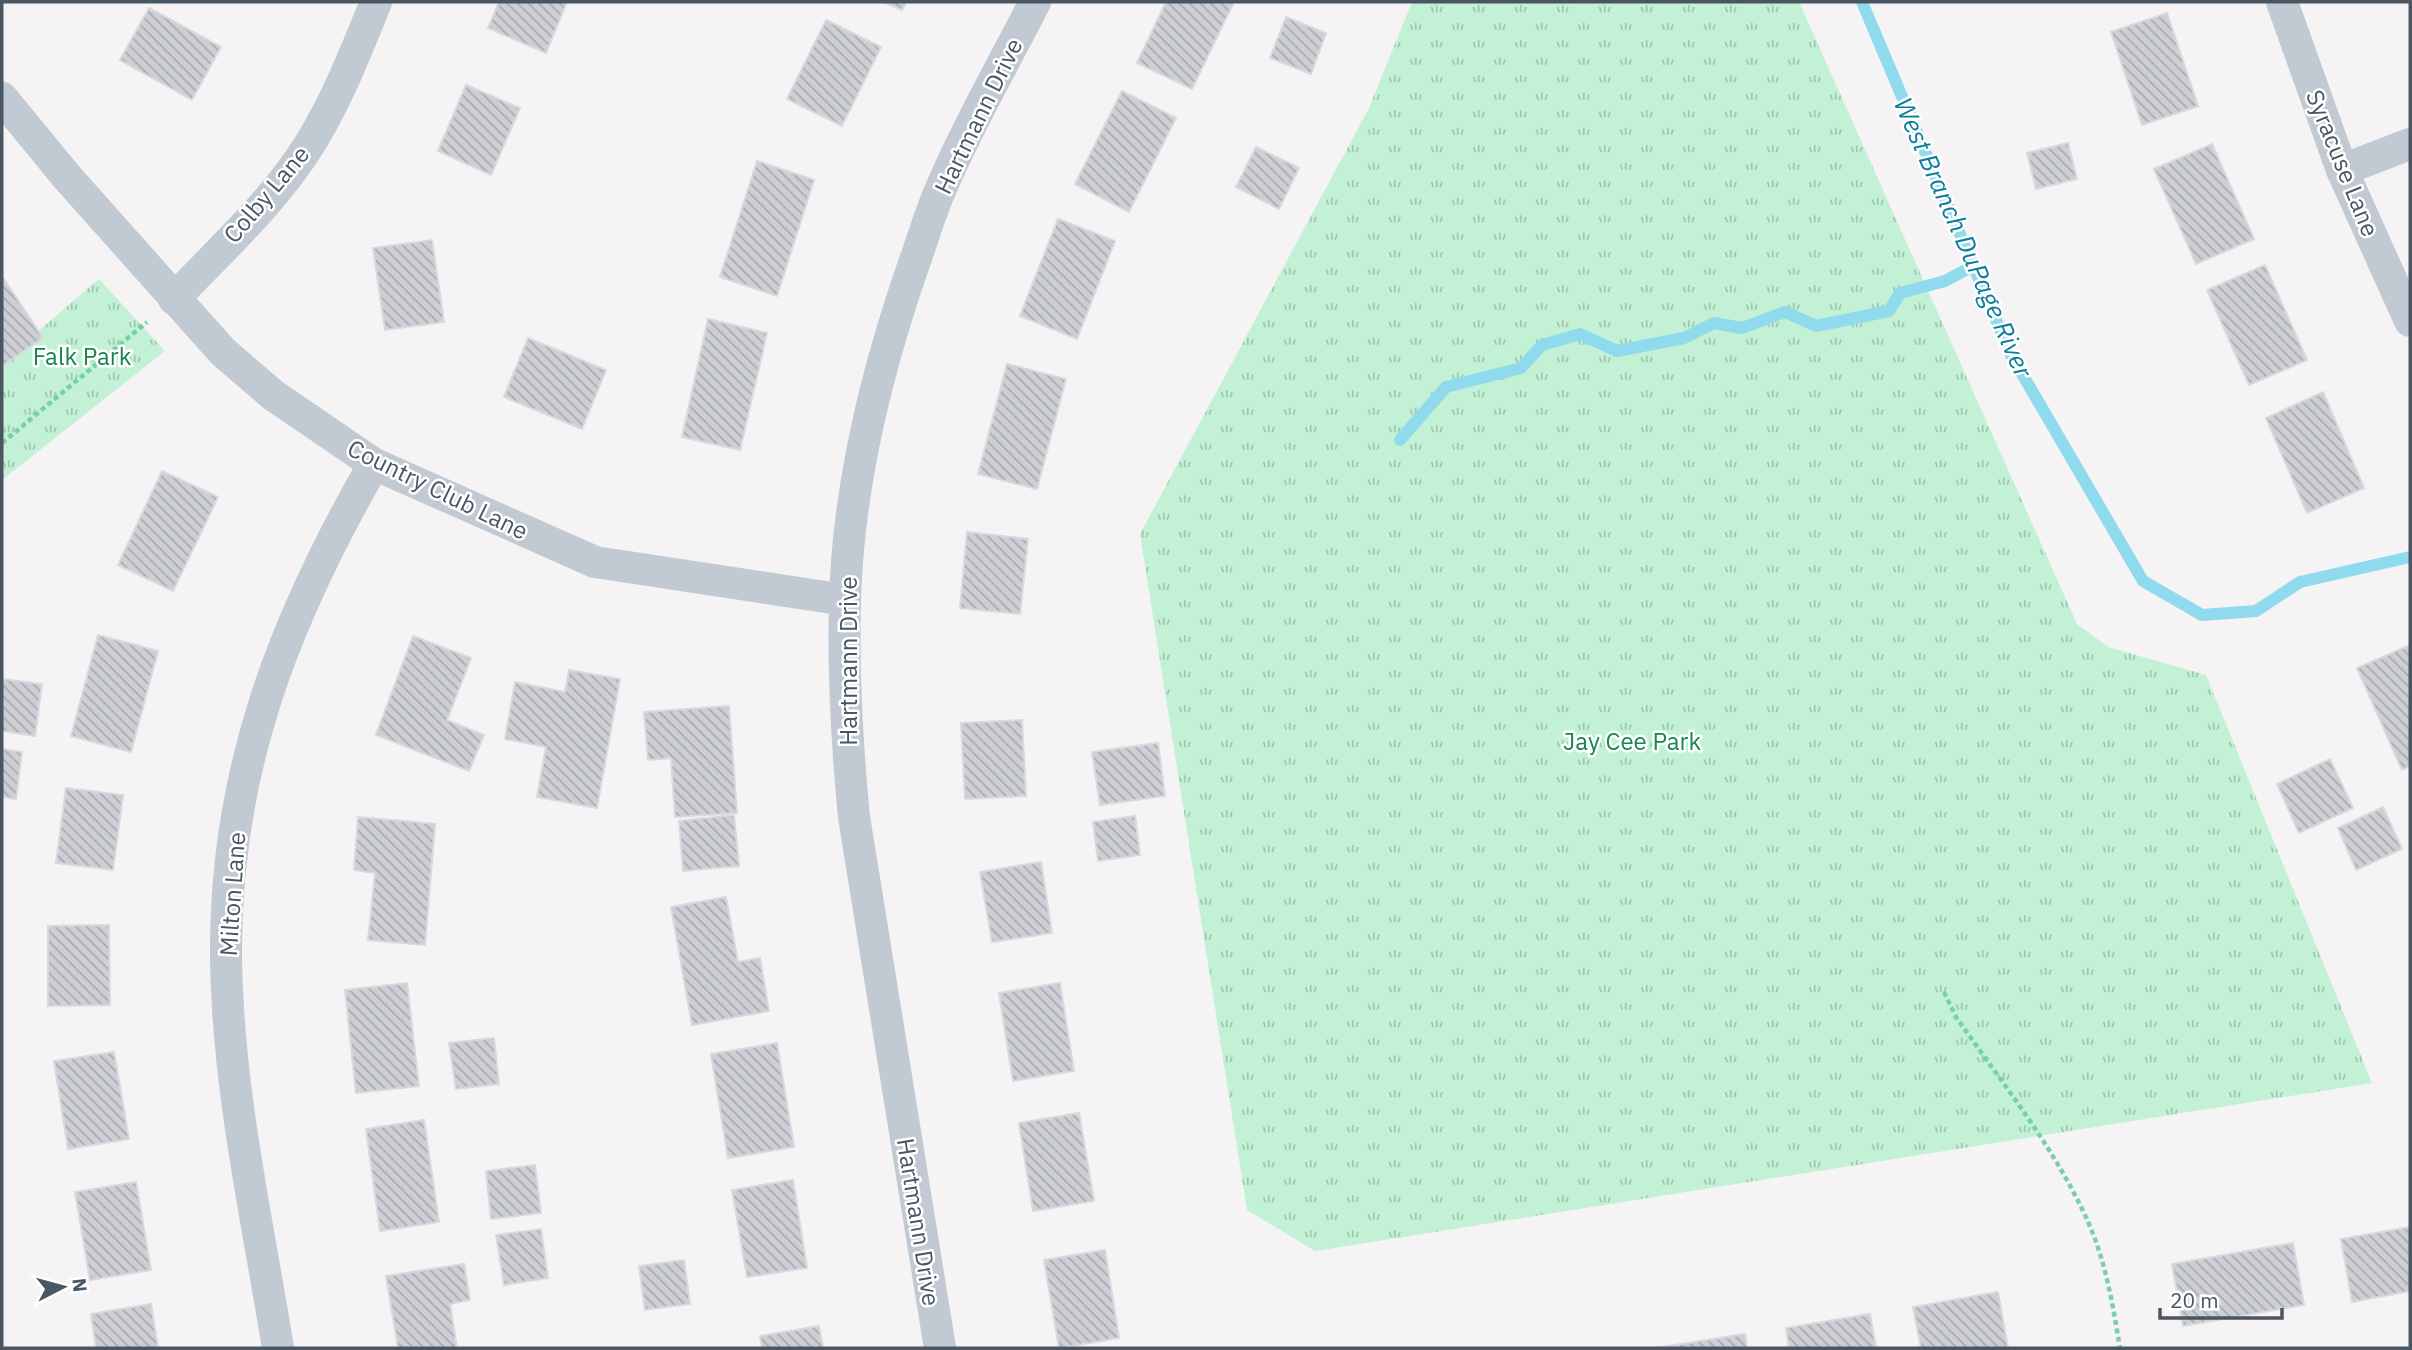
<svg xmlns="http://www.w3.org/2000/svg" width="2412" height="1350" font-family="'IBM Plex Sans',sans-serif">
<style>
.park{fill:url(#park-tufts)}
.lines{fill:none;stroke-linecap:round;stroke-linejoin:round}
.stream{stroke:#90daee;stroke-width:12}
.building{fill:url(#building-back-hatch);stroke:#d7d9de;stroke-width:2}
.path{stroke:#7ad0a6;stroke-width:4.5;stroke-dasharray:5 3.5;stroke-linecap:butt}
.minor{stroke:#c1cad2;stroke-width:32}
.labels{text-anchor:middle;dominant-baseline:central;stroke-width:5;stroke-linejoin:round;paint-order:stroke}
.street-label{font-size:24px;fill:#4a5661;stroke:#fff}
.park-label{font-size:24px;fill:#17864f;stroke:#fff}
.water-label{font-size:26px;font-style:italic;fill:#0c7c9b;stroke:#fff}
</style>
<defs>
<pattern id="park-tufts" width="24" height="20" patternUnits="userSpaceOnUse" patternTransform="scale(1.75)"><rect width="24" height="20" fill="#c3f1d5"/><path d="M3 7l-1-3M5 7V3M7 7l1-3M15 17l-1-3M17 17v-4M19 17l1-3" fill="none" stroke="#a0c6b0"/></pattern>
<pattern id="building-back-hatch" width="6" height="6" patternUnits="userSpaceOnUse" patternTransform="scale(1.75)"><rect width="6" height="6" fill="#cdcfd5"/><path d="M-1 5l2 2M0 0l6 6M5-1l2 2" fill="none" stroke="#a8abb0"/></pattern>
</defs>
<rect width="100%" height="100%" fill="#f5f3f3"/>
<g class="park">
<path d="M1412 2H1799L2077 624 2108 647 2206 675 2372 1083 1315 1251 1247 1210 1140 534 1369 108Z"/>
<path d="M99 279 165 351 2 480V362Z"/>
</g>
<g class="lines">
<g class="stream">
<path d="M1862 2 2011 355 2143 581 2202 615 2256 611 2300 582 2410 557"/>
<path d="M1400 440 1446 387 1521 368 1542 345 1580 334 1617 351 1684 338 1714 323 1742 328 1785 312 1816 326 1889 311 1900 293 1945 281 1973 266"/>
</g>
</g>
<g class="building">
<path d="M499 2H567L546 53 488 28Z"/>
<path d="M884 2H906L902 10Z"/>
<path d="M1166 2H1234L1192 89 1137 63Z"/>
<path d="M149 8 221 47 192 100 120 60Z"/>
<path d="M2167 13 2198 106 2142 125 2111 32Z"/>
<path d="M1286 17 1326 33 1311 74 1270 58Z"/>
<path d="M826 20 881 47 842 126 787 99Z"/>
<path d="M466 85 520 108 491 175 438 151Z"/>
<path d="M1122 91 1176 118 1129 212 1075 184Z"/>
<path d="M2068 143 2077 179 2036 189 2027 153Z"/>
<path d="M2212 144 2254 239 2196 264 2154 169Z"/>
<path d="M1256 147 1299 168 1279 209 1236 187Z"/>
<path d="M757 161 814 180 777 296 720 277Z"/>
<path d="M1058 219 1115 241 1077 339 1020 316Z"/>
<path d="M432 240 444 322 385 330 373 248Z"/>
<path d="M2265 265 2307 360 2249 385 2207 290Z"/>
<path d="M2 276 43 338 2 366Z"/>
<path d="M708 319 767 333 740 450 682 437Z"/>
<path d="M528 338 606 370 582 429 504 397Z"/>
<path d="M1007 364 1066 379 1037 489 978 474Z"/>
<path d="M2323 392 2364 488 2307 513 2266 418Z"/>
<path d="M162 471 218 497 173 591 118 565Z"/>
<path d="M967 532 1028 539 1020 614 960 608Z"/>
<path d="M98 635 158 651 131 752 71 736Z"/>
<path d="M413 636 471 658 447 720 484 735 469 771 376 735Z"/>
<path d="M2410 645V766L2402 770 2357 668Z"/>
<path d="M569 670 620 679 597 808 537 797 546 747 505 739 515 682 565 692Z"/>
<path d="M2 679 42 684 35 736 2 731Z"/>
<path d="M729 706 737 813 675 817 671 758 648 760 644 712Z"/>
<path d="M1022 720 1026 796 965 799 961 723Z"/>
<path d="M1158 743 1165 796 1100 805 1092 752Z"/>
<path d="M2 749 22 752 16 799 2 797Z"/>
<path d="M2330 759 2353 808 2299 833 2277 784Z"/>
<path d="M66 788 123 795 113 870 56 863Z"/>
<path d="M2383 807 2402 849 2356 870 2338 828Z"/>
<path d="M734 815 739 866 683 871 679 821Z"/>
<path d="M1135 816 1140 855 1098 861 1093 822Z"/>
<path d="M358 817 435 824 425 945 368 940 375 873 354 870Z"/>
<path d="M1041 862 1052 933 992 942 980 872Z"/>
<path d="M726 897 738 962 760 958 769 1011 692 1025 671 907Z"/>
<path d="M109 925 110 1005 48 1006V926Z"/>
<path d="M407 983 419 1086 356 1093 345 990Z"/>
<path d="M1060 983 1074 1071 1013 1081 999 993Z"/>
<path d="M494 1038 499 1084 456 1089 449 1043Z"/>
<path d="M777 1043 794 1147 728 1158 711 1054Z"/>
<path d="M114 1052 129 1139 68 1149 54 1061Z"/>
<path d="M1079 1113 1094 1201 1033 1211 1019 1123Z"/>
<path d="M424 1120 439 1222 380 1231 366 1129Z"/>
<path d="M535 1165 541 1213 491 1219 486 1171Z"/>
<path d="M793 1180 807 1268 747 1277 732 1190Z"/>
<path d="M136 1182 151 1270 90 1280 75 1192Z"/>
<path d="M2410 1227V1291L2352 1302 2341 1239Z"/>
<path d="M541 1229 548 1278 504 1285 496 1235Z"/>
<path d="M2293 1243 2304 1305 2183 1326 2172 1264Z"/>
<path d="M1105 1250 1119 1338 1059 1348 1044 1260Z"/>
<path d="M684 1260 690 1304 645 1310 639 1266Z"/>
<path d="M464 1264 470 1300 450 1304 457 1348H398L386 1276Z"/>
<path d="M1998 1292 2008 1348H1921L1913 1307Z"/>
<path d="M151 1304 158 1348H96L91 1314Z"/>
<path d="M1870 1314 1876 1348H1789L1786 1328Z"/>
<path d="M819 1326 823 1348H762L760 1336Z"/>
<path d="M1745 1334 1747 1348H1656Z"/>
</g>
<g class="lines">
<g class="path">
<path d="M2 443 147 322"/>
<path d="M1944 992 1956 1017C2002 1083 2056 1149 2089 1224 2106 1263 2113 1306 2120 1348"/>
</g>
<g class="minor">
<path d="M2282 2 2342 170 2410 321"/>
<path d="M2 98 67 177 223 352 273 395 374 464 595 562 845 600"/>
<path d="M2342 170 2410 144"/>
<path d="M174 299C221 249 275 201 311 142 338 98 357 49 376 2"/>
<path d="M278 1348C257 1218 227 1086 226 954 225 771 284 620 374 464"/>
<path d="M940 1348 854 817C847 745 843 673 845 601 848 484 878 365 917 255 925 232 932 208 942 186 969 123 1004 63 1035 2"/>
</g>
</g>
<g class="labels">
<g class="street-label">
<text transform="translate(978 116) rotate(-64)">Hartmann Drive</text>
<text transform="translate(2343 163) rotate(68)">Syracuse Lane</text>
<text transform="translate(266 194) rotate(-50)">Colby Lane</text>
<text transform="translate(438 489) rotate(26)">Country Club Lane</text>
<text transform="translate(848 661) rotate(-90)">Hartmann Drive</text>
<text transform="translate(232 894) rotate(-86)">Milton Lane</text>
<text transform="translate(919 1222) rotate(81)">Hartmann Drive</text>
</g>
<g class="park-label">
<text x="82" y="356">Falk Park</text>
<text x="1632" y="741">Jay Cee Park</text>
</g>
<g class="water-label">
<text transform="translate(1964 237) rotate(66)">West Branch DuPage River</text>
</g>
</g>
<rect width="2412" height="1350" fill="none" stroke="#4a5661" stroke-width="7"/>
<g transform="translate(63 1287) rotate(84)" stroke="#ffffff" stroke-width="5" paint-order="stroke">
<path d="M0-5L12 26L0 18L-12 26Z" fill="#4a5661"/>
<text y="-10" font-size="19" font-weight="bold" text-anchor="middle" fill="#4a5661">N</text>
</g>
<path d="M2160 1308v10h122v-10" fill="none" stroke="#4a5661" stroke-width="3.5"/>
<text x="2170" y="1308" font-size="21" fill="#4a5661" stroke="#ffffff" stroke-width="5" paint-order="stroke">20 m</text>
</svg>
